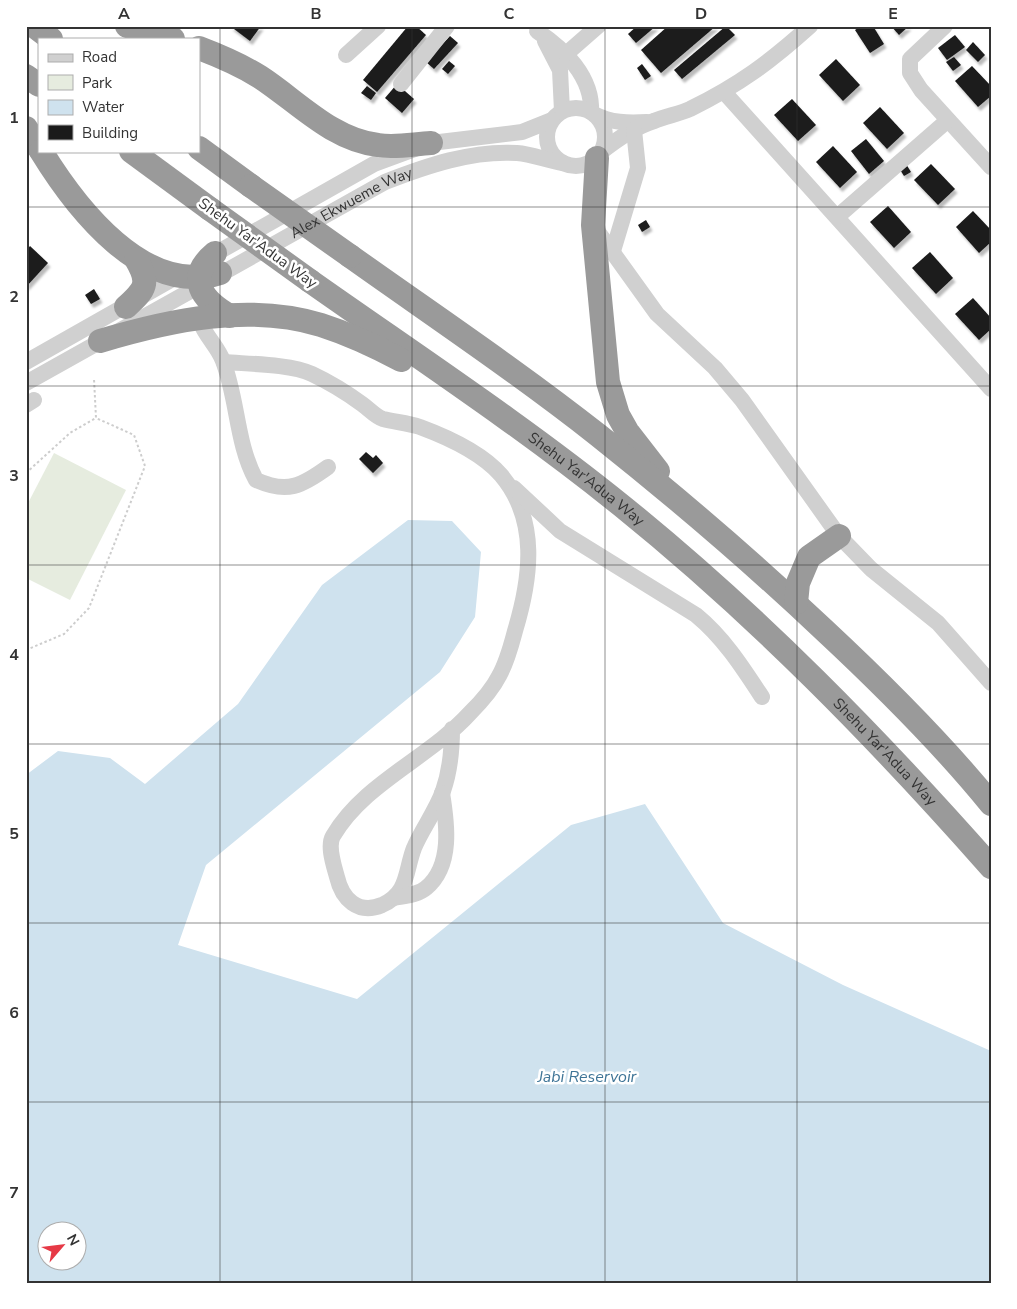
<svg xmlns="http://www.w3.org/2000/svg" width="1017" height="1309" font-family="'Nunito Sans',sans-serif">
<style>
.green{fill:#e6ecdf}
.water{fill:#cfe2ee;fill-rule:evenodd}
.building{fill:#1a1a1a;filter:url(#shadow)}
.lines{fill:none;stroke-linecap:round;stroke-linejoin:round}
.path{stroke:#cdcdcd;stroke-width:2;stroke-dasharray:2.5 2.5;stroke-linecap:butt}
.minor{stroke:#d0d0d0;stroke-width:16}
.highway{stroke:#9a9a9a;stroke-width:24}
.highway-bridge{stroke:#9a9a9a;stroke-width:24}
.grid{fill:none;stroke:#333;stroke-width:1;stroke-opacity:0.55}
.labels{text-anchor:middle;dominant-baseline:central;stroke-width:5;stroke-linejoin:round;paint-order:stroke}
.street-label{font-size:15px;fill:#333;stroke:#fff}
.water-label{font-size:16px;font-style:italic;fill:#3f7597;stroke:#fff}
.neatline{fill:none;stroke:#333;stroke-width:2}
.grid-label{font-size:16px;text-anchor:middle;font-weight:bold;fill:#333}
</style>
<defs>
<filter id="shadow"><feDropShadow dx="2.5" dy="4" stdDeviation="1" flood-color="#0004"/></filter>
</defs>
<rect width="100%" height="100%" fill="#fff"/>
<path class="green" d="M54 453 126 490 70 600 26 578V507Z"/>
<path class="water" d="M408 520 452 521 481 552 475 617 440 672 206 865 178 945 357 999 571 825 645 804 723 923 843 985 991 1051V1283H26V775L58 751 110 758 145 784 238 704 322 585ZM48 1232H78V1262H48Z"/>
<g class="building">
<path d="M230 26H261L250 41Z"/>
<path d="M408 26H416L426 35 377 92 363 80Z"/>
<path d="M637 26H656L636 43 628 34Z"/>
<path d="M668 26H716L661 73 641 50Z"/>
<path d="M726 26 735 35 682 79 674 70Z"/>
<path d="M861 26H873L884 44 870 53 855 30Z"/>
<path d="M891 26H909L899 35Z"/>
<path d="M955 35 965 47 947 60 938 48Z"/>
<path d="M450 36 458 43 434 69 426 62Z"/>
<path d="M973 42 985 55 978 62 966 50Z"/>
<path d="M954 57 961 65 953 71 946 62Z"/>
<path d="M836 59 860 85 843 101 819 75Z"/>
<path d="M449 61 455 66 448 74 442 69Z"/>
<path d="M642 64 651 76 645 80 637 68Z"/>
<path d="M972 66 991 86V96L978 107 955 81Z"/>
<path d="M397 84 414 99 402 113 385 98Z"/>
<path d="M367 86 376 93 371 100 361 93Z"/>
<path d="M792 99 816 125 798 141 774 115Z"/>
<path d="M880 107 904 133 887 149 863 123Z"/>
<path d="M866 139 884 161 869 174 851 151Z"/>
<path d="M833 146 857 172 840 188 816 162Z"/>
<path d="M906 164 911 172 904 176 899 168Z"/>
<path d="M931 164 955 189 938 205 914 180Z"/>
<path d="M888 206 911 232 894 248 870 222Z"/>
<path d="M973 211 991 230V242L979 253 956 227Z"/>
<path d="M646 220 650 227 642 232 638 225Z"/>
<path d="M30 246 48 263 26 287V251Z"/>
<path d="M930 252 953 278 936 294 912 268Z"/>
<path d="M94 289 100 299 91 304 85 295Z"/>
<path d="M973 298 991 318V329L979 340 955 314Z"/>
<path d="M366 452 373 458 376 455 383 463 373 473 359 459Z"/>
</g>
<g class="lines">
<g class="path">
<path d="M26 473 70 433 96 418 94 379"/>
<path d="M26 650 64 634 89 608 145 466 134 435 96 418"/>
</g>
<g class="minor">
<path d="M945 26 910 59V73L921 90 991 167"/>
<path d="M537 31C564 49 593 77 591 112"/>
<path d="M545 41 560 70 562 111"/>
<path d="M566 54 598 26"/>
<path d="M346 55 378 26"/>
<path d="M401 84 447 26"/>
<path d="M724 92 991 389"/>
<circle cx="576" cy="137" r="29"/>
<path d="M594 114C611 123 628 123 647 122"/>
<path d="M601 152C616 140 635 127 654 121 666 116 679 114 690 109 739 85 770 62 810 26"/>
<path d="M837 217 948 120"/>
<path d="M593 225 657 314 715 368 742 400 839 536 871 569 938 623 991 683"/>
<path d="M613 251 638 168 634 130"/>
<path d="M206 259 374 164 431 143 522 132 552 120"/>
<path d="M200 318C201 332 218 346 223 361 238 400 236 443 256 480 287 494 302 486 328 467"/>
<path d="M26 362 183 273"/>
<path d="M224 362C248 364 291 364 312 374 329 382 347 393 362 404 369 409 376 417 383 419 395 422 408 423 420 427 447 437 481 452 501 475 539 520 531 578 515 631 511 646 507 662 499 676 493 688 480 703 470 713 429 758 364 783 333 836 327 846 334 866 337 877 342 899 358 915 382 905 409 893 405 871 414 848 422 829 436 811 443 791 450 771 452 751 452 729"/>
<path id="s1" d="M26 383 385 182C426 166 472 150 517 153 533 154 547 161 563 163"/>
<path d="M26 405 34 400"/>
<path d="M514 488 560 531 696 615C724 638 743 668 762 697"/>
<path d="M394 898C404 896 418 895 426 888 453 866 447 823 442 793"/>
</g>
<g class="highway">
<path d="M34 26 51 39"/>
<path d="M127 26 173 39"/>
<path d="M199 48C220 56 241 65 260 77 297 101 332 140 378 145 395 148 413 144 431 143"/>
<path d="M26 76 39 85"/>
<path d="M26 128 39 148"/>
<path d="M199 148 251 186"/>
<path d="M41 151C76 208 144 297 220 273"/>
<path d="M131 151 210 209"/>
<path d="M597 158 593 225 608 382 618 415 627 431 658 471"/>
<path d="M215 253C185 278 202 300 230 316"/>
<path d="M350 256C433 315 518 372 598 435 676 497 751 561 823 629 882 684 940 741 991 804"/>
<path id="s2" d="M310 281C415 355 523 426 622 506 757 615 877 738 991 867"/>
<path d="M126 307C146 289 150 283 136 259"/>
<path d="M100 341C170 320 249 303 321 325 349 334 375 346 401 360"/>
<path d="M796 603 798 583 809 557 839 536"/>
</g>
<g class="highway-bridge">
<path d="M251 186 350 256"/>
<path d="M210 209 310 281"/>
</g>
</g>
<path class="grid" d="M220 26V1283M412 26V1283M605 26V1283M797 26V1283M26 207H991M26 386H991M26 565H991M26 744H991M26 923H991M26 1102H991"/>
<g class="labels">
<g class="street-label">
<text stroke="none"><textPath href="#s1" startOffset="372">Alex Ekwueme Way</textPath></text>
<text transform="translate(258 243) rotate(36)">Shehu Yar'Adua Way</text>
<text stroke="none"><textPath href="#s2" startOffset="340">Shehu Yar'Adua Way</textPath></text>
<text stroke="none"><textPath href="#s2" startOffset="745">Shehu Yar'Adua Way</textPath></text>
</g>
<g class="water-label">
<text x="587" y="1077">Jabi Reservoir</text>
</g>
</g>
<rect width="1017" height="1309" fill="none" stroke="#ffffff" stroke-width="55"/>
<rect x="38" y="38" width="162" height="115" fill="#ffffff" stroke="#adadad"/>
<rect x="48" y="54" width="25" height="8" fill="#d0d0d0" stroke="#adadad"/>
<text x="82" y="62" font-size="15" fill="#333333">Road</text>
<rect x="48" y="75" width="25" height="15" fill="#e6ecdf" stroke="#adadad"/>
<text x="82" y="88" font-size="15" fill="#333333">Park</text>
<rect x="48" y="100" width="25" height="15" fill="#cfe2ee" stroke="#adadad"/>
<text x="82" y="112" font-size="15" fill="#333333">Water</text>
<rect x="48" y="125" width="25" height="15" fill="#1a1a1a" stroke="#adadad"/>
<text x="82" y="138" font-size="15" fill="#333333">Building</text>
<g transform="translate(62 1246) rotate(62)"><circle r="24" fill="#ffffff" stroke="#adadad"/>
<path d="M0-4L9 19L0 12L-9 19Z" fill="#e63946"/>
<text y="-8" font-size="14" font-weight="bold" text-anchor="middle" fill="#333333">N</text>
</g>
<rect x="28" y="28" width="962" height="1254" class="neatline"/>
<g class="grid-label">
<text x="124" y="19">A</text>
<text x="316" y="19">B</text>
<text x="509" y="19">C</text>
<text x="701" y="19">D</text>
<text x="893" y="19">E</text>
<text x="14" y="123">1</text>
<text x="14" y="302">2</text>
<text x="14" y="481">3</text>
<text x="14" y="660">4</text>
<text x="14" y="839">5</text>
<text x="14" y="1018">6</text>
<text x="14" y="1198">7</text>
</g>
</svg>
